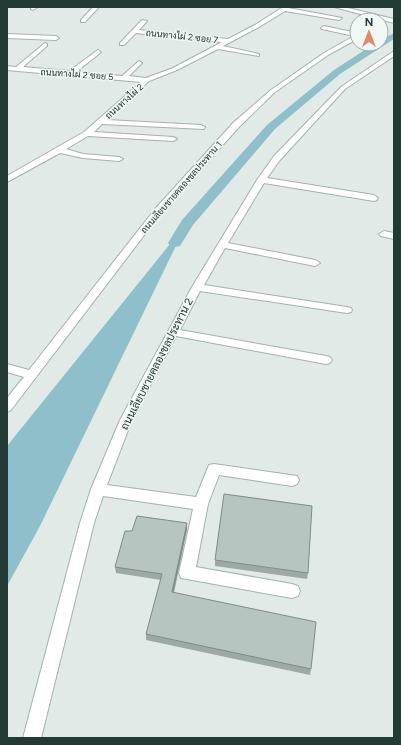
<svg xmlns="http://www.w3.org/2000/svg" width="401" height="745" font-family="Figtree,Sarabun,sans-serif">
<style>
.water{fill:#8fbfca}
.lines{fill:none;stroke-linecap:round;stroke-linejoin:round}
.canal{fill:#8fbfca;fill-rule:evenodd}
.minor-casing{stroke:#a4b1ae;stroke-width:2}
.minor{fill:#fff;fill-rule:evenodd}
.wall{fill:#9da9a5}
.shaded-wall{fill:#808a86}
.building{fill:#b7c5c0;stroke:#808a86}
.labels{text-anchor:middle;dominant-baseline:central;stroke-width:3;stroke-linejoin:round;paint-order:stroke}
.far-street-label{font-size:9px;fill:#233934;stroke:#f1f7f4}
.street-label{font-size:11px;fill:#233934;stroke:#f1f7f4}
</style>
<rect width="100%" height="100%" fill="#e1eae7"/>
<path class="water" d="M187 223 40 526 7 586V446Z"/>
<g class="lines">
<path class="canal" d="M394 33V39L340 74 275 129 193 225 180 246 175 247 170 246 168 243 182 220 267 125 334 70 374 44H381V40Z"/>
<defs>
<g id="minor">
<path d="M31 7H38L33 10 31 9Z"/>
<path d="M93 7H99L85 22H81V20Z"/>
<path d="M283 7 342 18 339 20 285 11 259 27 223 46 259 54V56L218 49 177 70 149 81 107 120 201 125 205 127 204 129 102 124 94 132 173 137 177 139 173 141 88 136 66 149 83 154 119 157 123 159 119 161 83 158 60 153 7 182V176L84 132 141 82 7 70V66L16 67 45 43 47 44V46L23 67 69 71 98 50 101 52 100 53 76 72 122 76 139 61 142 63 129 76 146 78 173 68 222 42 136 33 124 45H120V43L142 20 147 21 139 30 228 39 255 25Z"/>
<path d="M334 7H344L394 19V23Z"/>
<path d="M324 26 357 33V39L328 55 275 92 240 126 161 213 11 410 7 412V398L24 377 7 372V364L29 370 155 209 234 122 271 90 324 53 354 36 322 29 321 28Z"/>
<path d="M7 34 56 36 59 38 56 40 7 38Z"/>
<path d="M394 51V56L345 89 280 160 267 178 374 195 378 198 377 200 374 201 264 183 228 243 315 260 320 263 315 266 225 248 204 285 347 307 351 308 352 310 351 312 347 313 200 291 180 330 326 356 330 357 332 360 330 363 326 364 176 336 132 420 107 485 196 497 209 465 214 464 297 476 299 480 297 484 292 486 219 475 208 504 196 567 292 584 298 586 300 591 298 596 292 598 181 578 179 573 193 509 103 496 94 523 41 738H23L80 523 91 489 120 420 192 287 257 180 274 156 341 87Z"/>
<path d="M384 231 394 233V239L381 236 379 234Z"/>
</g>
</defs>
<use href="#minor" class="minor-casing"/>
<use href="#minor" class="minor"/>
</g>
<g class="wall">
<path d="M187 523V529L174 593 311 669 310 675 146 640V634L161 580 116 573 115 567 132 531Z"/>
<path d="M215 560 308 573 307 579 215 566Z"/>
</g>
<path class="shaded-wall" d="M187 523V529L172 598V592Z"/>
<g class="building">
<path d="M224 494 312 506 308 573 215 560Z"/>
<path d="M137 516 187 523 172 592 316 622 311 669 146 634 162 574 115 567 125 531H132Z"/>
</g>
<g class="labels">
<g class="far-street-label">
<text transform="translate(182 36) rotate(6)">ถนนทางไผ่ 2 ซอย 7</text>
<text transform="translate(77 74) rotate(4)">ถนนทางไผ่ 2 ซอย 5</text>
<text transform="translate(124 101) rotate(-42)">ถนนทางไผ่ 2</text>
<text transform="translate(181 187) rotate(-49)">ถนนเลียบชายคลองชลประทาน 1</text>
</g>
<g class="street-label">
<text transform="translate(157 364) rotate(-63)">ถนนเลียบชายคลองชลประทาน 2</text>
</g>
</g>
<rect width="401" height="745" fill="none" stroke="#233934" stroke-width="16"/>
<g transform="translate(369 32)"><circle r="19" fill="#f1f7f4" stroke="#9faba7"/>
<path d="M0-3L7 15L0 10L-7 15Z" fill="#e38966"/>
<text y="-6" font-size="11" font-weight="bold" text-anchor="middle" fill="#233934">N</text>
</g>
</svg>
